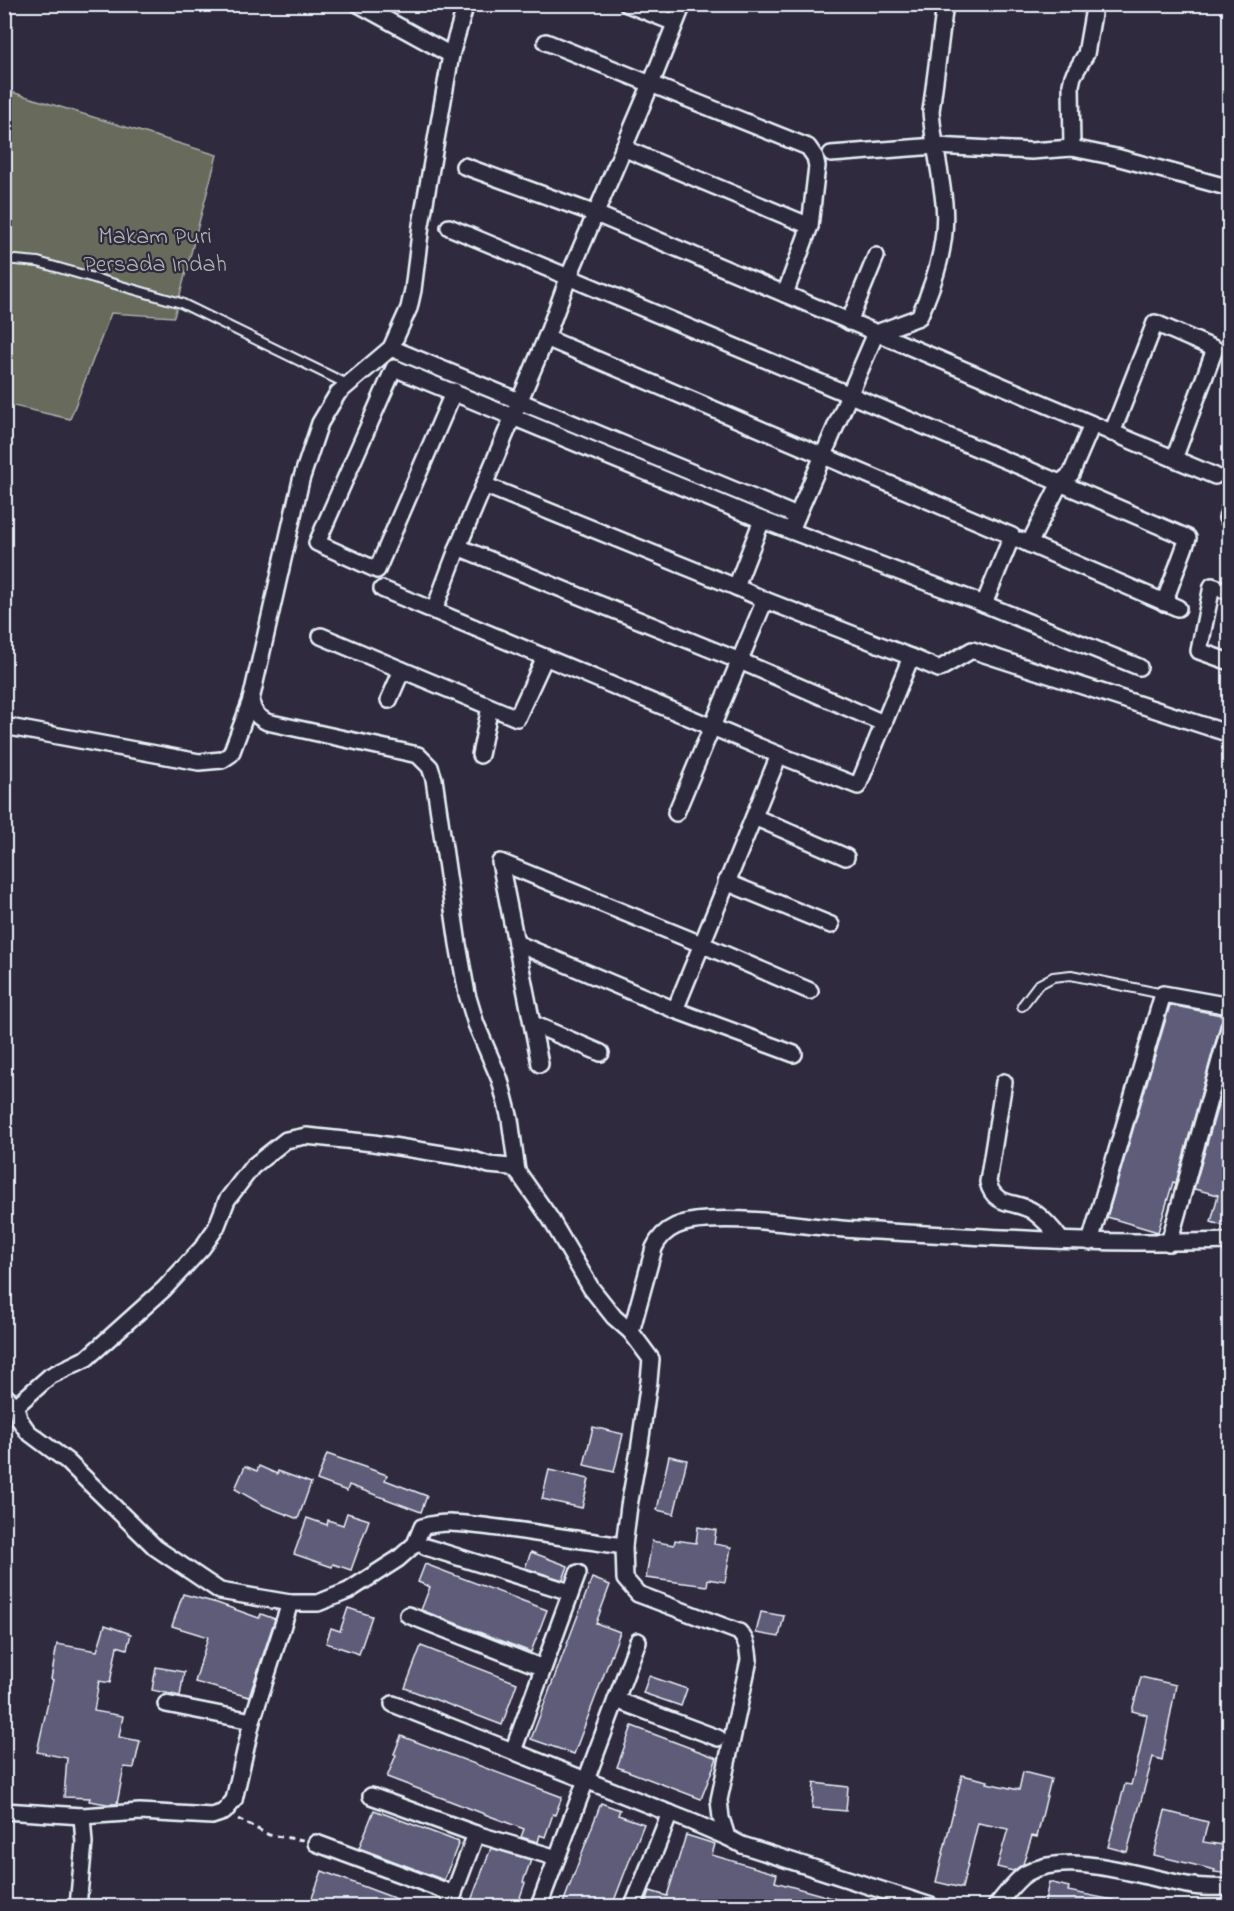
<svg xmlns="http://www.w3.org/2000/svg" width="1234" height="1911" font-family="'Indie Flower',sans-serif">
<style>
.green{fill:#676a5b;stroke:#a8aeaa;stroke-width:1.5}
.building{fill:#5f5b79;stroke:#e8f1f8;stroke-width:1.5}
.lines{fill:none;stroke-linecap:round;stroke-linejoin:round}
.service-casing{stroke:#e8f1f8;stroke-width:12}
.minor-casing{stroke:#e8f1f8;stroke-width:20}
.path{stroke:#e8f1f8;stroke-width:3;stroke-dasharray:6 4.5;stroke-linecap:butt}
.service{stroke:#2f2a3d;stroke-width:8}
.minor{stroke:#2f2a3d;stroke-width:15}
.labels{text-anchor:middle;dominant-baseline:central;stroke-width:4.5;stroke-linejoin:round;paint-order:stroke}
.park-label{font-size:24px;fill:#aeb4b1;stroke:#2f2a3d}
</style>
<rect width="100%" height="100%" fill="#2f2a3d"/>
<filter id="ink" filterUnits="userSpaceOnUse"><feTurbulence type="fractalNoise" baseFrequency=".0167" numOctaves="2"/><feDisplacementMap in="SourceGraphic" scale="12" xChannelSelector="R" yChannelSelector="G"/><feConvolveMatrix kernelMatrix="1 2 1 2 8 2 1 2 1" color-interpolation-filters="sRGB"/></filter>
<g filter="url(#ink)">
<path class="green" d="M5 90 217 155 174 317 111 313 70 419 5 404Z"/>
<g class="building">
<path d="M1170 1005 1226 1016 1221 1022 1176 1183 1173 1182 1158 1232 1107 1217Z"/>
<path d="M1230 1063V1228L1211 1222 1218 1195 1194 1189Z"/>
<path d="M593 1427 623 1434 614 1472 584 1465Z"/>
<path d="M327 1454 387 1475 385 1480 427 1496 421 1512 349 1485 347 1491 317 1480Z"/>
<path d="M669 1456 687 1460 674 1514 657 1510Z"/>
<path d="M245 1466 257 1471 259 1466 277 1474 278 1471 311 1483 298 1519 265 1506 235 1489Z"/>
<path d="M549 1470 589 1479 582 1508 542 1499Z"/>
<path d="M347 1513 369 1520 351 1570 333 1564 332 1567 294 1554 307 1518 327 1525 328 1520 343 1525Z"/>
<path d="M698 1527 716 1530 714 1544 731 1547 725 1582 708 1579 707 1586 646 1578 652 1541 674 1545 675 1540 696 1543Z"/>
<path d="M531 1552 568 1566 563 1580 525 1568Z"/>
<path d="M425 1564 547 1610 531 1652 421 1610 430 1587 418 1582Z"/>
<path d="M592 1578 610 1585 596 1623 620 1632 574 1754 531 1739Z"/>
<path d="M183 1594 217 1603 259 1618 261 1614 275 1619 249 1697 195 1682 208 1637 172 1626Z"/>
<path d="M348 1608 372 1616 359 1654 326 1643 331 1628 340 1631Z"/>
<path d="M761 1612 784 1616 779 1637 756 1633Z"/>
<path d="M105 1625 131 1634 127 1649 117 1646 110 1683 99 1681 94 1711 123 1716 119 1737 140 1741 134 1768 124 1767 117 1804H107L89 1801 90 1798 64 1797 67 1758 37 1752 53 1680 51 1679 57 1644 97 1651Z"/>
<path d="M421 1646 517 1683 502 1725 405 1688Z"/>
<path d="M156 1667 184 1672 180 1696 152 1690Z"/>
<path d="M649 1676 687 1689 681 1706 643 1693Z"/>
<path d="M1141 1677 1176 1685 1162 1760 1153 1757 1127 1852 1108 1847 1125 1784 1131 1785 1139 1755 1147 1715 1132 1711Z"/>
<path d="M632 1726 717 1758 701 1799 617 1767Z"/>
<path d="M401 1736 562 1797 555 1815 553 1814 545 1837 540 1835 538 1842 521 1837 524 1829 387 1777 396 1755 394 1754Z"/>
<path d="M1023 1772 1051 1779 1037 1837 1032 1836 1023 1864 1013 1871 997 1867 1008 1829 978 1823 962 1888 936 1882 962 1775 988 1781 987 1783 1019 1790Z"/>
<path d="M814 1783 848 1787 846 1811 812 1808Z"/>
<path d="M601 1803 620 1810 618 1815 644 1824 632 1854 612 1906H562Z"/>
<path d="M374 1810 459 1842 444 1880 359 1848Z"/>
<path d="M1165 1811 1208 1822 1203 1842 1230 1846V1874L1214 1872 1215 1870 1154 1855Z"/>
<path d="M686 1835 715 1844 712 1855 777 1874 775 1882 847 1902 846 1906H645L650 1891 667 1896Z"/>
<path d="M491 1848 531 1860 523 1882 525 1883 517 1906H469Z"/>
<path d="M322 1871 413 1905V1906H309Z"/>
<path d="M1049 1882 1069 1887 1068 1891 1113 1900 1112 1906H1044Z"/>
</g>
<g class="lines">
<defs>
<g id="service">
<path d="M4 259 38 262 181 303 347 384"/>
<path d="M1022 1006 1038 985 1053 977 1071 975 1163 994"/>
</g>
<g id="minor">
<path d="M358 4 451 55"/>
<path d="M466 4 451 55 421 225 413 290 409 308 391 348 338 393 320 423 301 480 251 700C253 712 256 716 267 722L418 755 430 767 434 779 458 944 467 994 476 1024 500 1080 510 1119 517 1171 550 1218 591 1288 614 1317 631 1332 651 1359 649 1381 639 1451 629 1506 624 1546 625 1579 638 1594 739 1632C747 1641 748 1648 749 1660L719 1800 721 1818 727 1837 742 1845 931 1906"/>
<path d="M627 4 675 23"/>
<path d="M546 42 808 147 815 157 817 166 810 226 785 294"/>
<path d="M623 148 810 226"/>
<path d="M1072 148 1071 85 1073 76 1086 54 1093 14"/>
<path d="M831 154 936 146 1031 151 1072 148 1116 157 1230 188"/>
<path d="M464 166 596 214 1215 476"/>
<path d="M449 227 1060 483 1071 474 1092 425"/>
<path d="M849 322 876 256"/>
<path d="M546 338 1012 536 984 604"/>
<path d="M391 348 797 516 876 333 919 317C935 282 948 243 944 203 941 172 933 142 931 111L945 4"/>
<path d="M454 391 377 570 317 543 394 368 762 520"/>
<path d="M1112 433 1155 323 1215 349 1174 459"/>
<path d="M484 485 736 587"/>
<path d="M1230 508 1227 518 1230 519"/>
<path d="M791 531 984 604 1139 667"/>
<path d="M1020 540 1178 608"/>
<path d="M1029 544 1060 483 1188 538 1164 603"/>
<path d="M458 547 740 661 883 723"/>
<path d="M382 589 779 755 858 786 911 657 765 600"/>
<path d="M1230 592 1212 586 1199 651 1230 662"/>
<path d="M434 611 458 547 546 338 569 276 651 84 683 4"/>
<path d="M321 636 517 718 545 657"/>
<path d="M911 657 939 669 972 650 1230 734"/>
<path d="M389 700 402 670"/>
<path d="M4 726 199 762 222 760 231 754 251 700"/>
<path d="M480 755 490 707"/>
<path d="M676 813 765 600 736 587 762 520 791 531 797 516"/>
<path d="M754 817 846 857"/>
<path d="M726 882 831 925"/>
<path d="M516 943 675 1010 794 1054"/>
<path d="M675 1010 779 755"/>
<path d="M533 1024 601 1053"/>
<path d="M540 1064 500 862 701 944 810 991"/>
<path d="M1004 1082 988 1182C994 1208 1017 1200 1034 1212 1045 1220 1053 1229 1061 1240"/>
<path d="M1090 1242 1163 994 1230 1006"/>
<path d="M1169 1243 1230 1025"/>
<path d="M631 1332 654 1248C664 1226 684 1221 707 1220 757 1217 807 1227 857 1230 981 1237 1105 1245 1230 1241"/>
<path d="M4 1395 16 1406 19 1419 28 1432 67 1461 156 1548 220 1591 290 1603"/>
<path d="M16 1406 50 1376 87 1358 164 1289 202 1248 216 1228 227 1200 252 1167 286 1140 306 1136 373 1143 468 1158 489 1165 510 1167 517 1171"/>
<path d="M426 1547 570 1592"/>
<path d="M408 1615 543 1668"/>
<path d="M616 1700 718 1738"/>
<path d="M166 1704 252 1721"/>
<path d="M393 1704 692 1822 727 1837"/>
<path d="M513 1751 578 1573"/>
<path d="M371 1796 476 1834 557 1858"/>
<path d="M4 1811 82 1816 140 1812 212 1816 224 1812 234 1800 252 1721 290 1603H318L348 1591 398 1559 415 1544 422 1527C446 1520 467 1524 491 1527 535 1532 579 1540 624 1546"/>
<path d="M316 1843 454 1894"/>
<path d="M78 1906 84 1843 82 1816"/>
<path d="M449 1906 476 1834"/>
<path d="M539 1906 638 1641"/>
<path d="M633 1906 670 1813"/>
<path d="M996 1906C1005 1896 1014 1881 1027 1873 1070 1849 1147 1879 1193 1886 1205 1888 1217 1887 1230 1887"/>
</g>
</defs>
<use href="#service" class="service-casing"/>
<use href="#minor" class="minor-casing"/>
<path class="path" d="M238 1819 269 1835 303 1840"/>
<use href="#service" class="service"/>
<use href="#minor" class="minor"/>
</g>
</g>
<g class="labels">
<g class="park-label">
<text x="155" y="237">Makam Puri<tspan x="155" dy="28">Persada Indah</tspan></text>
</g>
</g>
<rect width="1234" height="1911" fill="none" stroke="#2f2a3d" stroke-width="24"/>
<rect x="12" y="12" width="1210" height="1887" fill="none" stroke="#e8f1f8" stroke-width="2" filter="url(#ink)"/>
</svg>
